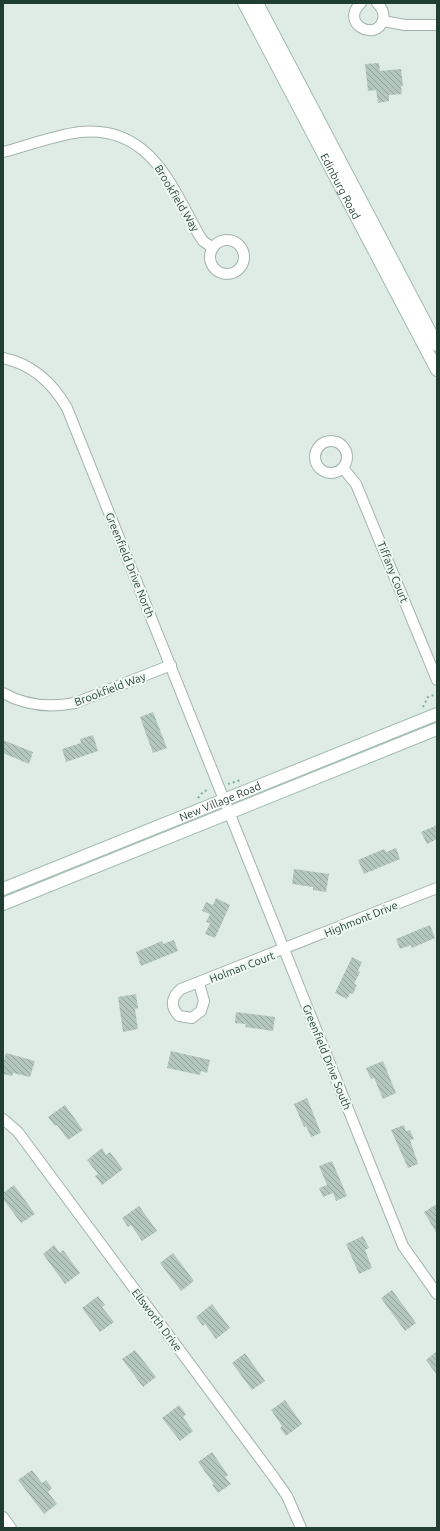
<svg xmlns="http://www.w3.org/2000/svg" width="440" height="1531" font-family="Ubuntu,sans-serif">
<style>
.building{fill:url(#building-back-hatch)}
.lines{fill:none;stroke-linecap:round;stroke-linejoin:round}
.minor-casing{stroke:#a2b4ab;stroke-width:12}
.secondary-casing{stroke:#9fbcae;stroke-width:14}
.path{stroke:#7cb39b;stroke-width:2;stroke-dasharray:2 3;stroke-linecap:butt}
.minor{stroke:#fff;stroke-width:10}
.secondary{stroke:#fff;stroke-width:12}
.labels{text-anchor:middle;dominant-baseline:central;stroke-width:4;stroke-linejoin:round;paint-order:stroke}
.street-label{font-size:11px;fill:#1f3e31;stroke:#f0f8f3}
</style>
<defs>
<pattern id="building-back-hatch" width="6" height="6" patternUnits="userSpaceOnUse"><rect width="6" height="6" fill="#b4c7bd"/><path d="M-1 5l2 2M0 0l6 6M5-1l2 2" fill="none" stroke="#92a39a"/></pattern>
</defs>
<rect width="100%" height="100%" fill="#dfece5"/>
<g class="building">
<path d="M379 63 380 71 401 69 403 86H401L402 94 389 95V101L378 103 376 90 368 91 365 64Z"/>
<path d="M153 712 167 748 153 753 140 717Z"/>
<path d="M93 735 98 751 66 762 62 749 81 743 80 739Z"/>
<path d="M3 740 33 752 29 764 3 753Z"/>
<path d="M437 825V839L427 844 421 832Z"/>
<path d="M396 848 400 859 364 874 358 860 384 849 386 852Z"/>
<path d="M294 869 329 874 326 892 313 890V887L292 884Z"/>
<path d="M216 898 230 905 215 938 205 934 210 923 206 922 210 914 202 911 206 902 213 905Z"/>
<path d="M430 925 435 938 412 948 411 945 400 949 396 939Z"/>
<path d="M174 940 178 951 141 966 136 952 162 941 163 944Z"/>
<path d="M352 957 362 962 358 971 360 972 354 984 357 985 353 994 350 993 347 999 335 993Z"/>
<path d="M136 994 138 1008 135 1009 138 1029 123 1032 118 997Z"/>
<path d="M236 1012 275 1017 273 1031 245 1027 246 1024 235 1023Z"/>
<path d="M171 1051 210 1060 207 1073 201 1071 200 1075 167 1068Z"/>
<path d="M6 1053 35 1061 30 1077 13 1073 12 1076 3 1074V1064Z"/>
<path d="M383 1061 396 1093 383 1099 374 1078 371 1079 366 1068Z"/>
<path d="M307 1098 321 1133 311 1137 306 1126 304 1127 294 1104Z"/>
<path d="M65 1105 83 1130 68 1140 57 1125 55 1126 48 1117Z"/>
<path d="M404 1125 406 1131 410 1130 414 1139 410 1140 418 1164 408 1168 391 1130Z"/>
<path d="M102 1148 106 1155 110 1152 123 1169 102 1185 95 1176 98 1174 87 1160Z"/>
<path d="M332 1161 347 1196 336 1201 333 1193 323 1197 319 1188 327 1185 319 1166Z"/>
<path d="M14 1185 35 1214 21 1223 3 1199V1193Z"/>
<path d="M437 1204V1234L424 1212Z"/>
<path d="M139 1206 157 1231 142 1241 131 1225 128 1227 122 1218Z"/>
<path d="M363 1236 369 1248 365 1250 372 1268 359 1274 346 1244Z"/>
<path d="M54 1245 60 1253 63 1250 80 1273 65 1284 43 1254Z"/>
<path d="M173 1253 194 1281 181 1291 160 1263Z"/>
<path d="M392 1290 416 1323 405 1331 381 1298Z"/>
<path d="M98 1296 105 1305 102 1307 114 1322 100 1332 82 1308Z"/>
<path d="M212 1304 230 1328 216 1339 205 1324 203 1326 196 1317Z"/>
<path d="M135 1350 156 1377 143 1387 122 1359Z"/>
<path d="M437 1351V1375L426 1360Z"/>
<path d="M245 1353 265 1381 252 1390 232 1363Z"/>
<path d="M285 1400 302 1424 286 1436 280 1428 282 1426 271 1410Z"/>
<path d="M179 1405 186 1414 183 1417 193 1431 180 1441 162 1418Z"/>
<path d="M212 1452 228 1475 225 1477 231 1484 218 1493 212 1485 214 1484 198 1462Z"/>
<path d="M32 1470 42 1483 46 1480 52 1488 48 1492 57 1504 44 1514 18 1480Z"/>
</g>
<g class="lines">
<defs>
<g id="minor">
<path d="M361 3C339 23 376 43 383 20 385 13 382 8 377 3"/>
<path d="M383 21 405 25H437"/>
<path d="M3 152C26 146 56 135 80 132 149 125 171 184 199 235L203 241 213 248"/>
<circle cx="227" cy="257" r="17"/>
<path d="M3 358C32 364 52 382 67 408L403 1246 437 1294"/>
<circle cx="331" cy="457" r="16"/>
<path d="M343 468 356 484 437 680"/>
<path d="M3 693C26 706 49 708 75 703L171 665"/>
<path d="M199 983 204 1001 201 1011 192 1018 179 1016C170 1007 171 997 181 989L437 888"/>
<path d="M3 1119 18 1132 273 1476 287 1496 301 1528"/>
<path d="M3 1517 11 1528"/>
</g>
<g id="secondary">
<path id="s1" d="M244 3 437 370"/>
<path d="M257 3 437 345"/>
<path id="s2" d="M3 889 437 714"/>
<path d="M3 904 437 729"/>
</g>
</defs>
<use href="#minor" class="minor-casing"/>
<use href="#secondary" class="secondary-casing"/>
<g class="path">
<path d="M423 707 428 697 437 694"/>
<path d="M228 784 241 780"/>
<path d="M198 798 204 791 209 790"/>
</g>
<use href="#minor" class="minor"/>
<use href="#secondary" class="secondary"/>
</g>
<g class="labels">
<g class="street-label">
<text stroke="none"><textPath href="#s1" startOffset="207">Edinburg Road</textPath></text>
<text transform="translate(177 198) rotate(59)">Brookfield Way</text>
<text transform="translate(130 565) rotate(68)">Greenfield Drive North</text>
<text transform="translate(393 572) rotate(68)">Tiffany Court</text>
<text transform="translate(110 689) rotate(-21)">Brookfield Way</text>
<text stroke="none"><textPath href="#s2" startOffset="234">New Village Road</textPath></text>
<text transform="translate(361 919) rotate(-22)">Highmont Drive</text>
<text transform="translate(242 967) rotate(-21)">Holman Court</text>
<text transform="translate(327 1057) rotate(68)">Greenfield Drive South</text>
<text transform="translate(157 1320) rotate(53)">Ellsworth Drive</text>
</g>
</g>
<rect width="440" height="1531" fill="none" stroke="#1f3e31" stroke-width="8"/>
</svg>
